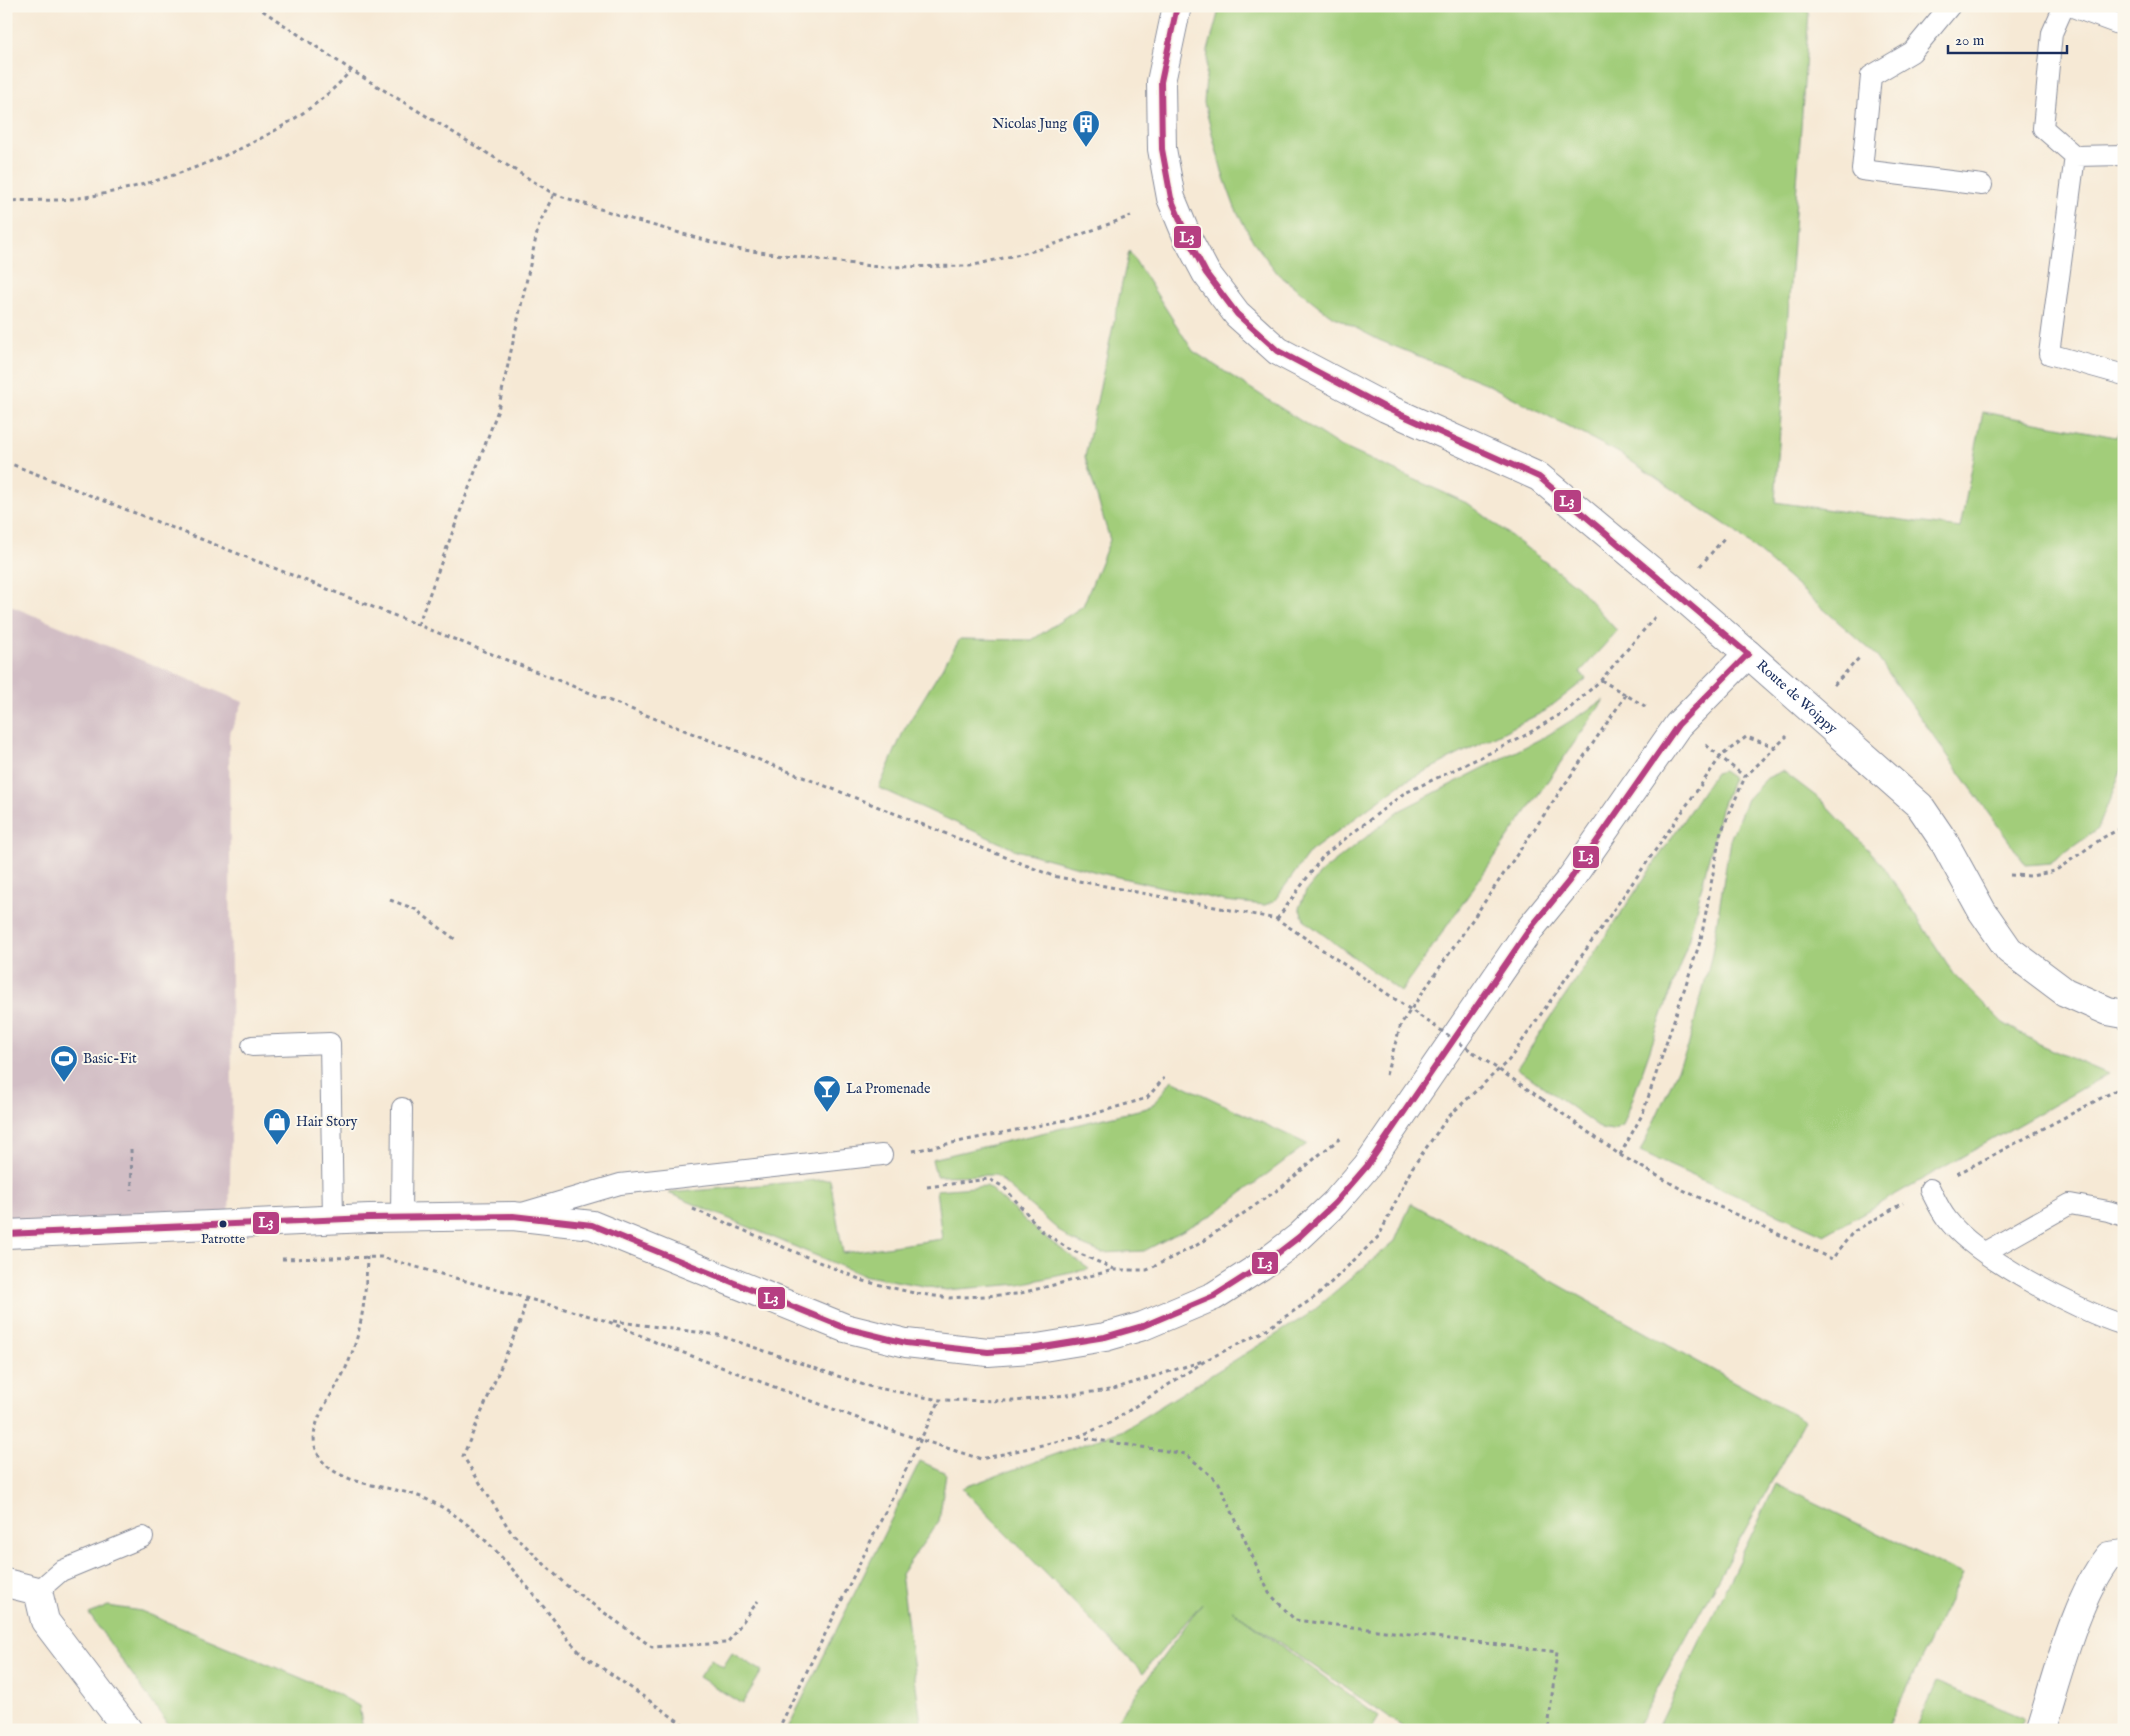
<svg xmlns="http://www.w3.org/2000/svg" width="2130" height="1736" font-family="'IM FELL English',serif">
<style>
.industrial{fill:#d2bec5}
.green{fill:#a2cd7a;stroke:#5e7e6c}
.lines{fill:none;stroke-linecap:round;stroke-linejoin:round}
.service-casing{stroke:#888c9a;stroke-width:22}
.minor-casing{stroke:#888c9a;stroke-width:30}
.tertiary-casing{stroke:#888c9a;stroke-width:30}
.secondary-casing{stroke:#888c9a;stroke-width:30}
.path{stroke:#888c9a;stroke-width:3;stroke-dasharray:4 4;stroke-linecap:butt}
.service{stroke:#fff;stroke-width:20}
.minor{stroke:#fff;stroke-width:28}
.tertiary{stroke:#fff;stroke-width:28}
.secondary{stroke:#fff;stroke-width:28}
.path-bridge{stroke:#888c9a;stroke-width:3;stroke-dasharray:4 4;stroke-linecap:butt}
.bus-1-casing{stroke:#fbf7ec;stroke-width:10}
.bus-1{stroke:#b63f82;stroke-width:6}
.bus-dot{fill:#1b2f5e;stroke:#fbf7ec;stroke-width:2}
.labels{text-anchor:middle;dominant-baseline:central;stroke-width:4;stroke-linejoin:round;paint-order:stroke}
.bus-label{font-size:13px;fill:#1b2f5e;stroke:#fbf7ec}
.poi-label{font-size:14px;fill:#1b2f5e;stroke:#fbf7ec;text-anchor:start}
.street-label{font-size:14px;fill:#1b2f5e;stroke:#fbf7ec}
.line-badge{stroke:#fbf7ec;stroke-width:2}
.badge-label{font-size:14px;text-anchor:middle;font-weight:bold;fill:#fff}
</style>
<rect width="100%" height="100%" fill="#fbf7ec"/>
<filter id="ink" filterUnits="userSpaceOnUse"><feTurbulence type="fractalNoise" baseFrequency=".02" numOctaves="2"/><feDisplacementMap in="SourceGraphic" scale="10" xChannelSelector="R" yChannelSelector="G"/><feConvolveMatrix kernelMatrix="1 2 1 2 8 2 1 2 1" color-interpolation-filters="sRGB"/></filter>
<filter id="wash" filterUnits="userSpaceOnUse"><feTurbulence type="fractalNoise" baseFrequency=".0096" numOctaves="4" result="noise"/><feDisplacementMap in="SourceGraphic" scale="20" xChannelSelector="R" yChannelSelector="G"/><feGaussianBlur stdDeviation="1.12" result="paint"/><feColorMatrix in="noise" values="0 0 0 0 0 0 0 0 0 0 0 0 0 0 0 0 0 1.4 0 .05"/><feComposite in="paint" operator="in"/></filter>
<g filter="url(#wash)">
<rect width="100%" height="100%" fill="#f6e9d5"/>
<path class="industrial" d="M6 604 243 702 229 735 232 1100 229 1216 6 1234Z"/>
<g class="green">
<path d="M1220 6H1771L1809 11 1775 502 1960 528 1983 412 2116 437 2124 422V763L2098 829 2050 863 2026 865 1875 654 1732 529 1619 453 1487 384 1379 340 1329 314 1278 274 1253 241 1235 208 1223 175 1204 103 1208 51Z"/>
<path d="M1129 251 1193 351 1338 445 1469 504 1578 587 1617 631 1580 672 1586 679 1545 711 1402 783 1310 852 1274 901 1265 905 1225 901 1100 873 1016 850 879 788 904 730 960 639 1032 640 1083 606 1110 540 1085 457Z"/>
<path d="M1604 700 1401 992 1305 921 1299 908 1306 891 1321 873 1399 811 1548 735Z"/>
<path d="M1723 771 1733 778 1721 809 1688 942 1623 1126 1612 1131 1602 1129 1517 1068 1715 773Z"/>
<path d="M1783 771 1822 801 1882 864 1954 974 2003 1023 2043 1046 2108 1074 1824 1235 1640 1152 1688 1047 1712 954 1730 840 1747 799 1767 778Z"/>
<path d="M1172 1080 1307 1144 1214 1214 1144 1251 1102 1253 1070 1240 995 1175 936 1176 932 1159 1151 1107Z"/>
<path d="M830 1179 843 1253 942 1239 936 1190 987 1186 1038 1232 1089 1269 1020 1284 946 1290 862 1275 668 1193Z"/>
<path d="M1411 1203 1805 1421 1635 1730H1407L1232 1610 1379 1717 1371 1730H1110L1202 1603 1143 1673 962 1488 1121 1431 1306 1316 1395 1241Z"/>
<path d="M920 1461 946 1473 939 1521 901 1574 922 1730H787Z"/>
<path d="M1776 1484 1962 1574 1886 1730H1657Z"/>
<path d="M108 1606 141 1611 332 1691 359 1706 363 1730H172L89 1614Z"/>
<path d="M732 1653 762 1671 742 1704 699 1677 711 1659 723 1667Z"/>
<path d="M1937 1682 2023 1718 2018 1730H1916Z"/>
</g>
</g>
<g filter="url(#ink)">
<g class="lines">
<defs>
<g id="service">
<path d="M1950 6 1912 52 1871 76 1862 170 1982 185"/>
<path d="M2064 6 2052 33 2043 128 2075 156"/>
<path d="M2070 6 2124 26"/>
<path d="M2124 155 2075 156 2049 354 2124 375"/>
<path d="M252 1046 330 1043 333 1219"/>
<path d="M1930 1189C1935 1199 1940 1210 1947 1219 1975 1257 2078 1311 2124 1325"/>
<path d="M522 1213 620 1184 882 1155"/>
<path d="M401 1217 402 1108"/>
<path d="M1985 1252 2070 1204 2108 1211 2124 1216"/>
<path d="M38 1591 61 1571 143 1537"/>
</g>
<g id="minor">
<path d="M6 1583 38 1591 45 1621 128 1730"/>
<path d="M2040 1730C2057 1677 2075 1599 2109 1556L2124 1554"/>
</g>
<g id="tertiary">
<path id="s1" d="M1748 654 1920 806 1943 840 1982 911 2009 950 2065 992 2108 1011 2124 1014"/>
</g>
<path id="secondary" d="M6 1234 369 1218 513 1216 592 1225 845 1328 906 1343 988 1352 1031 1349 1105 1337 1143 1326 1214 1296 1261 1266 1299 1237 1335 1203 1367 1166 1529 930 1569 881 1678 725 1748 654 1677 592 1539 477 1386 408 1278 351 1237 314 1206 273 1188 239 1171 198 1162 149 1161 82 1177 6"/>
</defs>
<use href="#service" class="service-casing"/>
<use href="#minor" class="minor-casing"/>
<use href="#tertiary" class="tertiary-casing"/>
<use href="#secondary" class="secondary-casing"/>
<g class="path">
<path d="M256 6 351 70 554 194 634 220 736 249 878 267 970 266 1041 249 1131 216"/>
<path d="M6 201C27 200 50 201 71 199 157 189 295 139 351 70"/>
<path d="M6 462 1053 876 1277 919 1367 980"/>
<path d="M1700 566 1726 536"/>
<path d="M418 625 498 410 539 224 554 194"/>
<path d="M1601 680 1648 708"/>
<path d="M1834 685 1860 657"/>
<path d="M1706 745 1745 777"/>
<path d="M2010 875 2032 876 2055 871 2104 837 2124 827"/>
<path d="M390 900 415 909 456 940"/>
<path d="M1277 919 1323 856 1403 794 1519 739 1569 709 1601 680 1655 617"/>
<path d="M6 934 11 933"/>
<path d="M1386 1075 1401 1024 1626 695"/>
<path d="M1542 1099 1620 1155 1683 1190 1832 1259 1853 1232 1903 1203"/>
<path d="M131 1149 132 1190"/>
<path d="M913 1151 1090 1115 1147 1098 1164 1078"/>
<path d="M1620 1155 1643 1113 1701 939 1720 835 1745 777 1787 736"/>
<path d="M1957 1174 2124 1086"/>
<path d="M927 1187 989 1179 1004 1187 1042 1231 1067 1248 1114 1269"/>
<path d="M693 1209 864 1281 914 1293 949 1298 1017 1294 1114 1270H1147L1197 1245 1282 1187 1320 1154 1342 1137"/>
<path d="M367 1256C366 1300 361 1344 338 1383 328 1401 310 1424 315 1446 325 1486 386 1484 418 1496 474 1516 515 1572 551 1616 560 1628 569 1642 580 1652 589 1661 603 1668 614 1676 640 1694 665 1712 691 1730"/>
<path d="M282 1259 381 1257 607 1321 660 1344 881 1427 981 1459 1077 1437 1108 1424 1208 1359 1259 1334 1318 1295 1379 1236 1412 1168 1448 1117 1509 1060 1721 756 1746 737 1776 747"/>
<path d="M526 1298 522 1317 463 1456 511 1532 566 1585 652 1647 727 1643 758 1601"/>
<path d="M613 1321 718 1335 867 1386 940 1400 1015 1401 1110 1390 1203 1361"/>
<path d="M1078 1437 1186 1454 1219 1483 1269 1593 1295 1620 1557 1652 1548 1730"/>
<path d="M778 1730 940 1400"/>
<path d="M968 1730 969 1729"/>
</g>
<use href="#service" class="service"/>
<use href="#minor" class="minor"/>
<use href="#tertiary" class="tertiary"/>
<use href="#secondary" class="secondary"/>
<path class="path-bridge" d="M1367 980 1542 1099"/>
<defs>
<g id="bus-1">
<path d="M1177 6 1161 82 1162 149 1171 198 1188 239 1206 273 1237 314 1278 351 1386 408 1539 477 1748 654"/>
<path d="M6 1234 369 1218 513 1216 592 1225 845 1328 906 1343 988 1352 1031 1349 1105 1337 1143 1326 1214 1296 1261 1266 1299 1237 1335 1203 1367 1166 1529 930 1569 881 1678 725 1748 654"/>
</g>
</defs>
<use href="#bus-1" class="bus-1-casing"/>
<use href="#bus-1" class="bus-1"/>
</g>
</g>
<defs>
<symbol id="building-pin" viewBox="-11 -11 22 30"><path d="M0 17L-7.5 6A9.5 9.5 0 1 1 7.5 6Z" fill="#1f6fb2" stroke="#fbf7ec"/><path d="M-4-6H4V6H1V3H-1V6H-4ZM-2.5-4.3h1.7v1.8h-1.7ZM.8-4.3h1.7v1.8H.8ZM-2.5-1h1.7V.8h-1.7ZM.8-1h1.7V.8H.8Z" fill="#fff"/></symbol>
<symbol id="stadium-pin" viewBox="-11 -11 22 30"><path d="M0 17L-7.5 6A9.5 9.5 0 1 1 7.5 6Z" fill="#1f6fb2" stroke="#fbf7ec"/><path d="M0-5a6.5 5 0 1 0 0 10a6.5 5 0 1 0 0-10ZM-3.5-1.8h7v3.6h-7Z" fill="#fff"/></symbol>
<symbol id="bar-pin" viewBox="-11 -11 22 30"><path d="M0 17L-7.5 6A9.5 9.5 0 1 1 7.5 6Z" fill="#1f6fb2" stroke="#fbf7ec"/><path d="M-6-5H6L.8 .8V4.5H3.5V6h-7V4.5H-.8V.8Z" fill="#fff"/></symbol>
<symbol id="shop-pin" viewBox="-11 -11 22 30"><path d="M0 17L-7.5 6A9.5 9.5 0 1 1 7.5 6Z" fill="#1f6fb2" stroke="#fbf7ec"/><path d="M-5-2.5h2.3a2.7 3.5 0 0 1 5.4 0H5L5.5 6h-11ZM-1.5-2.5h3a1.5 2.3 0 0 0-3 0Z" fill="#fff"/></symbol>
</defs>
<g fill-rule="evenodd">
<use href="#building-pin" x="1070" y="108" width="32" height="43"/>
<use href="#stadium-pin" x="48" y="1043" width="32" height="43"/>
<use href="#bar-pin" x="811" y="1073" width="32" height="43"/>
<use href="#shop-pin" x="261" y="1106" width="32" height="43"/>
</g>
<circle class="bus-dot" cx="223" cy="1224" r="4.5"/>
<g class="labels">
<g class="bus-label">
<text x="223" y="1239">Patrotte</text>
</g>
<g class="poi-label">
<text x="1067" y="124" text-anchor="end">Nicolas Jung</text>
<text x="83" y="1059">Basic-Fit</text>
<text x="846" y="1089">La Promenade</text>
<text x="296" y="1122">Hair Story</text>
</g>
<g class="street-label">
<text stroke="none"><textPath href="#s1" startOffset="65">Route de Woippy</textPath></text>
</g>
</g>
<g class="line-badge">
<rect x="1173" y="225" width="29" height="24" rx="5" fill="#b63f82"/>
<rect x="1553" y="489" width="29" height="24" rx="5" fill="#b63f82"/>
<rect x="1572" y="845" width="28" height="24" rx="5" fill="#b63f82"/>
<rect x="252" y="1211" width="28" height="24" rx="5" fill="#b63f82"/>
<rect x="1251" y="1251" width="28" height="24" rx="5" fill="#b63f82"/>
<rect x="757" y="1286" width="29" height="24" rx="5" fill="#b63f82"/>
</g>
<g class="badge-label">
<text x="1187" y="242">L3</text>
<text x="1567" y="506">L3</text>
<text x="1586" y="861">L3</text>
<text x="266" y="1227">L3</text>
<text x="1265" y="1268">L3</text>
<text x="771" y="1303">L3</text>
</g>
<rect width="2130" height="1736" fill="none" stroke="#fbf7ec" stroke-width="25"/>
<path d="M1948 45v8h119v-8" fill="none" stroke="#1b2f5e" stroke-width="2.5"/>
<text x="1955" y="45" font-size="15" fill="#1b2f5e" stroke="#fbf7ec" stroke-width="4" paint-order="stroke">20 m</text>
</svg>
